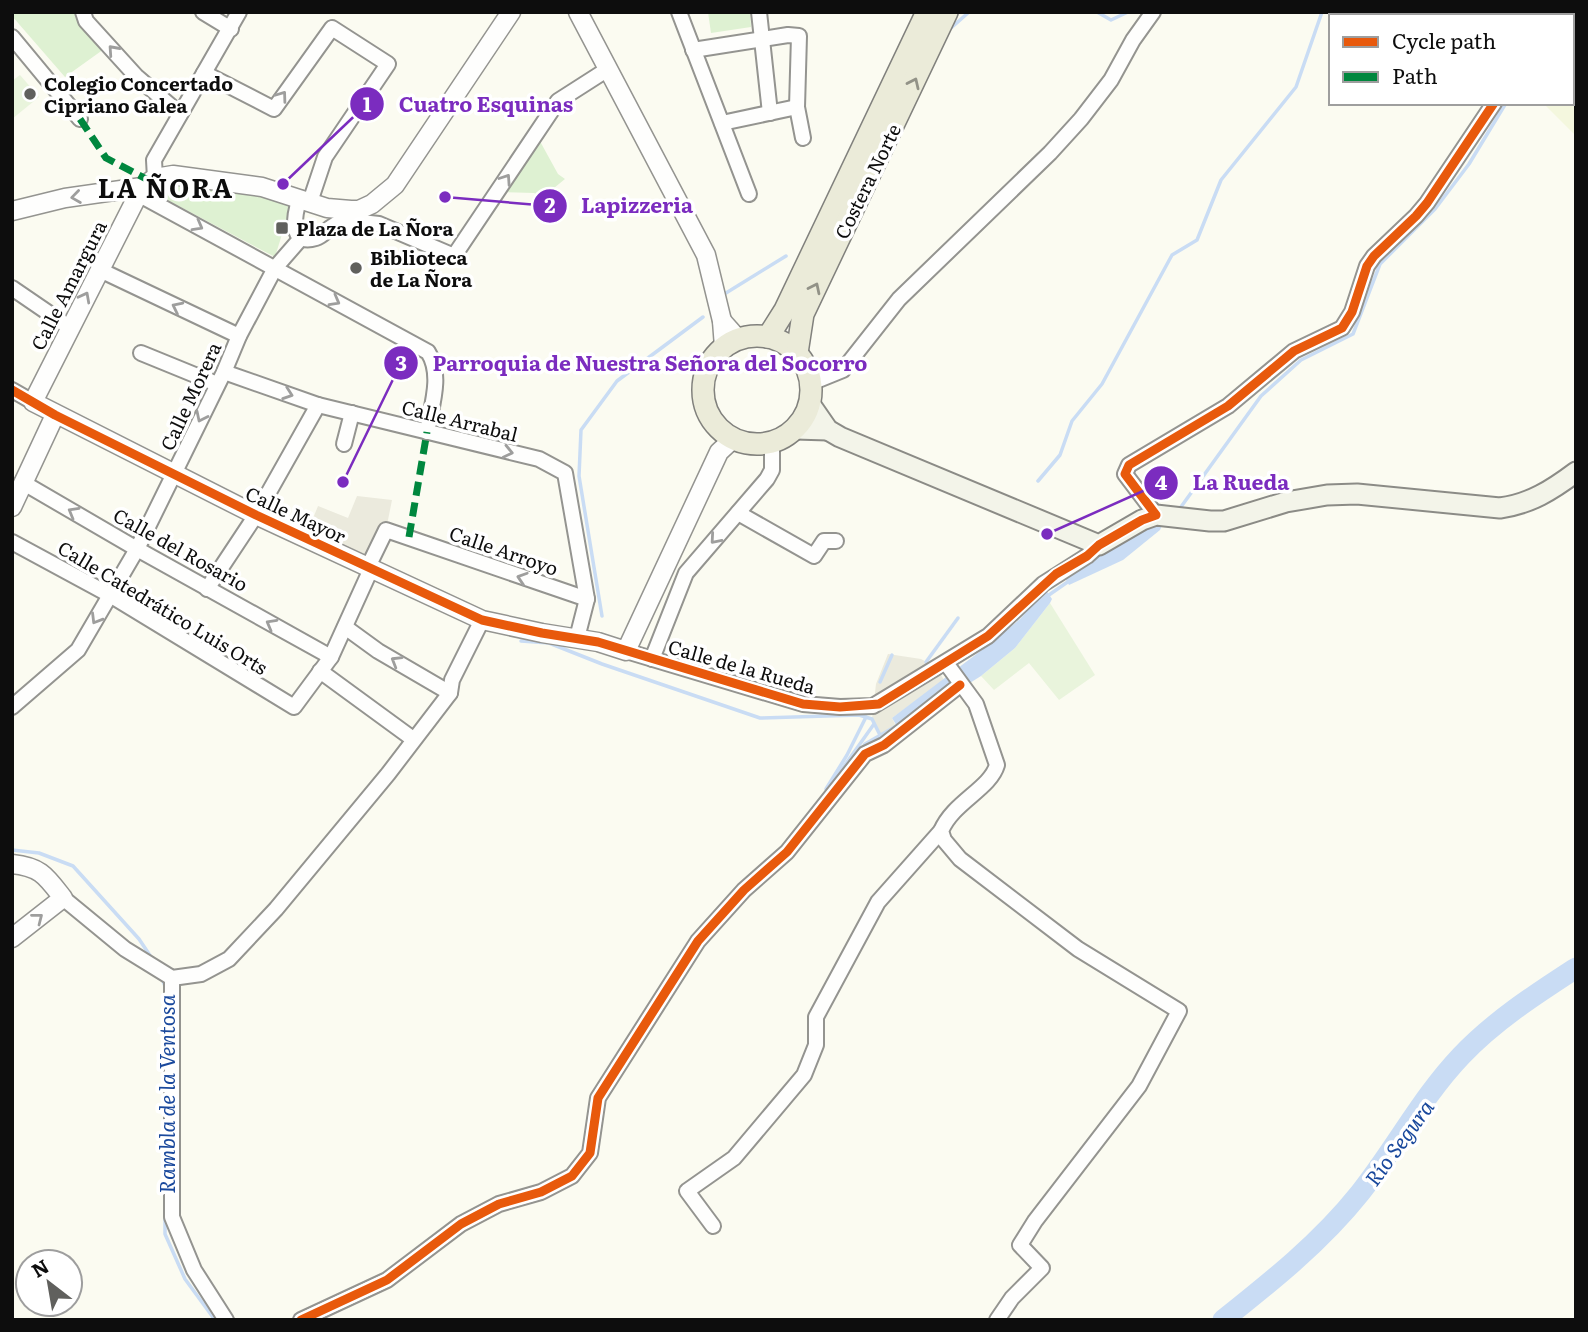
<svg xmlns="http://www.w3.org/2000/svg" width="1588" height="1332" font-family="Literata,serif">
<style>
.farmland{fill:#f4f7de}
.green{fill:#def1d2}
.pitch{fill:#e9f4dc}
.plaza{fill:#ebeadd}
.water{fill:#c9dcf4}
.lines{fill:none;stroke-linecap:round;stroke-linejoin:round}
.stream{stroke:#c9dcf4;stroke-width:3.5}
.river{stroke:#c9dcf4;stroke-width:21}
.minor-casing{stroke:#949490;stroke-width:18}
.tertiary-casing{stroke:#949490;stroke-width:21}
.secondary-casing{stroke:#8b8b86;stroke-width:23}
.primary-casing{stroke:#81817d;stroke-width:24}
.minor{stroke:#fefefd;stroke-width:14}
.tertiary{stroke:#fefefd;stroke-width:18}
.secondary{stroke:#f3f4e9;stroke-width:19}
.primary{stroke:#ebebd9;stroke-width:21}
.quiet{stroke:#00873e;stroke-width:7;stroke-dasharray:14 7;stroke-linecap:butt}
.cycleway-casing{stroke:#fff;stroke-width:13}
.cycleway{stroke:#e8590c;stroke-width:9}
.oneway{stroke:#9e9e9d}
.oneway2{stroke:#929287}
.poi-dot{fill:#60605d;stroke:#fff;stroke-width:2.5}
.labels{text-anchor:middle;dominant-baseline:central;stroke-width:7;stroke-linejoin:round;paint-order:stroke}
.poi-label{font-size:19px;font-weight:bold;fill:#0d0d0d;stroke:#fff;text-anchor:start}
.street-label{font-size:19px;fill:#0d0d0d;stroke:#fff}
.water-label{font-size:21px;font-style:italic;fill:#19489c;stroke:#fff}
.district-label{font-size:26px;font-weight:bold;letter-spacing:2px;fill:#0d0d0d;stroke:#fff}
.leader{fill:none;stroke:#7b2cbf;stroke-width:2.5}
.callout-dot{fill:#7b2cbf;stroke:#fff;stroke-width:2.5}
.mark-label{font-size:21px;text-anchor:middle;font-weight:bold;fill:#fff}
.callout-label{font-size:21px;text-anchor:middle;font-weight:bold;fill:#7b2cbf;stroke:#fff;stroke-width:7;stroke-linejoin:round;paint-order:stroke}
</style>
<rect width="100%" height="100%" fill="#fbfbf1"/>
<path class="farmland" d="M1576 47V136L1543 103H1572V50Z"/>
<g class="green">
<path d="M12 12H74L76 19 104 49 65 77 12 16Z"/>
<path d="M708 12H750L751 27 711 33Z"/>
<path d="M536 134 558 174 565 179 543 197 534 193 504 192Z"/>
<path d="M169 181 253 189 291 205 275 257 154 193Z"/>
</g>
<g class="pitch">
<path d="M20 75 39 97 12 119V81Z"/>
<path d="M1050 603 1095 675 1059 700 1029 663 994 690 981 676 1015 648Z"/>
</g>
<g class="plaza">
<path d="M357 496 392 500 386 530 368 567 305 538 318 506 348 518Z"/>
<path d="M888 654 921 659 937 668 944 680 892 718 896 726 880 735 872 719 876 684Z"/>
</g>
<g class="water">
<path d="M1163 523 1160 530 1123 560 1069 585 1065 578 1138 531 1148 526Z"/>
<path d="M1046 590 1052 599 1050 603 1015 648 981 676 898 728 892 718 991 643 1020 619Z"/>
</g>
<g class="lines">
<g class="stream">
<path d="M1097 12 1111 20 1128 12"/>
<path d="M951 28 969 12"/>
<path d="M1572 50 1576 47"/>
<path d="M726 293 786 256"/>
<path d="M1038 481 1060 455 1072 421 1102 384 1172 255 1197 240 1221 180 1296 87 1322 12"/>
<path d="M1178 511 1261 396 1301 360 1353 334 1380 264 1435 209 1469 164 1506 103"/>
<path d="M1046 597 1069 581"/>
<path d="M602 616 579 476 581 430 617 381 703 317"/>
<path d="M521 641 549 643 602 664 760 718 859 715 872 719 880 735"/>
<path d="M926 662 958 618"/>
<path d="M880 682 892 655"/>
<path d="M861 750 865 744 898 725"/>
<path d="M833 782 874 724"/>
<path d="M828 793 826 789 847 755 866 717"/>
<path d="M12 850 39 853 73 866 139 939 153 960"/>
<path d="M161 976 165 986V1234L185 1279 215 1320"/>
</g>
<path class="river" d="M1223 1320C1272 1281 1321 1242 1360 1193 1395 1149 1422 1097 1461 1056 1494 1021 1536 994 1576 968"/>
<defs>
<g id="minor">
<path d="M83 12 86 21 136 76 180 114"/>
<path d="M203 12 231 29"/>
<path d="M679 12 749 194"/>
<path d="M759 12 770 113"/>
<path d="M1572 36 1576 33"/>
<path d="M12 37 80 119"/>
<path d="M693 50 788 35 799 36 797 107 803 138"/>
<path d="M204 73 274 109 332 28 388 64 325 157 310 202"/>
<path d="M722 123 797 107"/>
<path d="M155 178 154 160 239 12"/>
<path d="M138 194 428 352C443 375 431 407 427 432"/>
<path d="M300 198C295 212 287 247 316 238 322 236 325 232 330 228 336 224 342 221 347 215"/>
<path d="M343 220 379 224 454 256 558 101 608 69"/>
<path d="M100 270 239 336"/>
<path d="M12 288 69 327"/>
<path d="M141 353 217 384"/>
<path d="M224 372 318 405 539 459 565 473 587 599 577 638"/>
<path d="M811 383 843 370 899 299 1050 153 1081 119 1111 80 1133 40 1153 12"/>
<path d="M12 390 33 402"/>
<path d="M344 444 352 413"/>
<path d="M22 482 137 549 331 657"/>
<path d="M738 513 814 556 824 541H836"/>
<path d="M1156 515 1125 474 1129 465 1228 406 1294 351 1342 328 1352 312 1367 266 1374 256 1416 216 1427 203 1494 103"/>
<path d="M12 542 110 595 294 707 331 657 371 569"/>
<path d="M368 567 386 530 587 599"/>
<path d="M207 589 256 515 318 405"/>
<path d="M345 627 378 651 450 693"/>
<path d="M626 651 803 704 840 707 873 706 988 636 1043 584 1087 556 1099 545"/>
<path d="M652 659 686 573 767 479 772 470V442"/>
<path d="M946 663 976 704 997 765C990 789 953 802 941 831L944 840 960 859 1078 949 1179 1011 1139 1086 1035 1221 1020 1245 1042 1268 1012 1298 997 1320"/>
<path d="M320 671 413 739"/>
<path d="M12 707 78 650 137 549 224 372 239 336 275 268 302 237"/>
<path d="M63 898 125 949 172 978 201 974 229 959 276 909 388 774 450 693 452 680 482 620"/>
<path d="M172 978V1217L194 1270 226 1320"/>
<path d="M713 1226 687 1191 734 1158 804 1075 816 1045V1017L878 902 941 831"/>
<path d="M301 1320 387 1280 461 1224 499 1204 541 1192 572 1176 590 1153 598 1098 698 941 744 890 787 852 865 754 884 745 960 685"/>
</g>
<g id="tertiary">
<path d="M511 12 395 185 372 204 359 210H351L327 208 262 187 173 175 155 178 142 187 33 402 256 515 482 620 542 633 598 642 626 651 719 452 733 439"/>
<path d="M578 12 706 255 722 321 724 347"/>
<path d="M12 211 65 198 142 187"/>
<path d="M722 321 738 339"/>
<path d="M12 507 55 415"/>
<path d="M12 864C41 867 46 876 63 898L12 938"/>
</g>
<g id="secondary">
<path d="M810 404 828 430 840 437 1099 545 1142 520 1156 515 1210 521H1224L1286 502 1327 495 1357 494 1500 508C1530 504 1552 490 1576 472"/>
<path d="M795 429 828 430"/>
</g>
<g id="primary">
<circle cx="757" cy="390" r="54"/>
<path d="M768 337 785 310 927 12"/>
<path d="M797 353 803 314 947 12"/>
</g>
</defs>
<use href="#minor" class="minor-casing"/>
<use href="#tertiary" class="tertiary-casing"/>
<use href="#secondary" class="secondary-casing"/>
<use href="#primary" class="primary-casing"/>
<use href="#minor" class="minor"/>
<use href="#tertiary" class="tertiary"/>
<use href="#secondary" class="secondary"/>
<use href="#primary" class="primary"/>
<g class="quiet">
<path d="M80 119 106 158 150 181"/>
<path d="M409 537 427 432"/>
</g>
<defs>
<g id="cycleway">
<path d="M12 390 55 415 256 515 482 620 542 633 598 642 803 704 840 707 879 704 988 636 1056 574 1087 556 1099 545 1142 520 1156 515 1125 474 1129 465 1228 406 1294 351 1342 328 1352 312 1367 266 1374 256 1416 216 1427 203 1494 103"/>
<path d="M301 1320 387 1280 461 1224 499 1204 541 1192 572 1176 590 1153 598 1098 698 941 744 890 787 852 865 754 884 745 960 685"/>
</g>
</defs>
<use href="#cycleway" class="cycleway-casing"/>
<use href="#cycleway" class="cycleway"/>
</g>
<defs><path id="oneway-chevron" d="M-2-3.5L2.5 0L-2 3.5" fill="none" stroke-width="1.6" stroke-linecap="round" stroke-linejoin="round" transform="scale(1.75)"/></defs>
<g class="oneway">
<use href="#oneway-chevron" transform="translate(113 50) rotate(-132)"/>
<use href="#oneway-chevron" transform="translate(282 96) rotate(-54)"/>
<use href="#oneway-chevron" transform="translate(506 179) rotate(-56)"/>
<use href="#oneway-chevron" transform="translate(76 197) rotate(172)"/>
<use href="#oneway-chevron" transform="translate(198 226) rotate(29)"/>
<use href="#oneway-chevron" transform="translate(85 297) rotate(-62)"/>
<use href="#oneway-chevron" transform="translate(335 301) rotate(29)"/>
<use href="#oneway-chevron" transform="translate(177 307) rotate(-154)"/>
<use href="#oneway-chevron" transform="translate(288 394) rotate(19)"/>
<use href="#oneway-chevron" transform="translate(201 417) rotate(116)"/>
<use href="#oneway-chevron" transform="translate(508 452) rotate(13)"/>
<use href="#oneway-chevron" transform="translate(73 512) rotate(-150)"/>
<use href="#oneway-chevron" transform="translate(715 539) rotate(131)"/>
<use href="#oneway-chevron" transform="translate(522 578) rotate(-162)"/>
<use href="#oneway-chevron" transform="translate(96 619) rotate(121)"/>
<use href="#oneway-chevron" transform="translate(271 624) rotate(-151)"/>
<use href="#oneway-chevron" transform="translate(396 661) rotate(-149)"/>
<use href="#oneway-chevron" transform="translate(38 918) rotate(-38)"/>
</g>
<g class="oneway2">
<use href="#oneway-chevron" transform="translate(914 83) rotate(-65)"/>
<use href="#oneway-chevron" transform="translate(815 288) rotate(-64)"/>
</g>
<g class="poi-dot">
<circle cx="30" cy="94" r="7"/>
<rect x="275" y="221" width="14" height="14" rx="3.5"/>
<circle cx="356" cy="268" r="7"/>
</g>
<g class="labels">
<g class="poi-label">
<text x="44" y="83">Colegio Concertado<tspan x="44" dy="22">Cipriano Galea</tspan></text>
<text x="296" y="228">Plaza de La Ñora</text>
<text x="370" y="257">Biblioteca<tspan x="370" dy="22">de La Ñora</tspan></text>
</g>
<g class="street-label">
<text transform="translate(867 181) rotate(-64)">Costera Norte</text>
<text transform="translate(68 285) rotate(-63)">Calle Amargura</text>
<text transform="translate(190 396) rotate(-65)">Calle Morera</text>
<text transform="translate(460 420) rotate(14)">Calle Arrabal</text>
<text transform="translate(296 514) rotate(25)">Calle Mayor</text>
<text transform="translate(181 549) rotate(29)">Calle del Rosario</text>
<text transform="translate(504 550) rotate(19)">Calle Arroyo</text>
<text transform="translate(163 607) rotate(31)">Calle Catedrático Luis Orts</text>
<text transform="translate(742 666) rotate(16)">Calle de la Rueda</text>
</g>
<g class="water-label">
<text transform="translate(165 1094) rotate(-90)">Rambla de la Ventosa</text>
<text transform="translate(1398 1142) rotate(-54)">Río Segura</text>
</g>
<g class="district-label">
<text x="166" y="186">LA ÑORA</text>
</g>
</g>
<path class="leader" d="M283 184L367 104M445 197L550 206M343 482L401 363M1047 534L1161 483"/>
<g class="callout-dot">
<circle cx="283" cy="184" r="7"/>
<circle cx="445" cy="197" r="7"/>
<circle cx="343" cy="482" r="7"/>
<circle cx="1047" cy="534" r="7"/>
<circle cx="367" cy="104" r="18"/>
<circle cx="550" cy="206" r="18"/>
<circle cx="401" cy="363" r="18"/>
<circle cx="1161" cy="483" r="18"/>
</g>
<g class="mark-label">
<text x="367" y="112">1</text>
<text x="550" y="213">2</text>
<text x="401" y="371">3</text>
<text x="1161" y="490">4</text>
</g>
<g class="callout-label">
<text x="486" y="112">Cuatro Esquinas</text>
<text x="637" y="213">Lapizzeria</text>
<text x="650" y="371">Parroquia de Nuestra Señora del Socorro</text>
<text x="1241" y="490">La Rueda</text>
</g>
<rect width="1588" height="1332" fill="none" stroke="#0d0d0d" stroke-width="28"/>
<rect x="1329" y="14" width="245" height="91" fill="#ffffff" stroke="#9e9e9e" stroke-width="2"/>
<rect x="1343" y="37" width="35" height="10" fill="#e8590c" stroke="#9e9e9e" stroke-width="2"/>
<text x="1392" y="49" font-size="21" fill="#0d0d0d">Cycle path</text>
<rect x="1343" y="72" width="35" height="10" fill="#00873e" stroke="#9e9e9e" stroke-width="2"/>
<text x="1392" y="84" font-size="21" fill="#0d0d0d">Path</text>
<g transform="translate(49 1283) rotate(329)"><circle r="33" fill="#ffffff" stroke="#9e9e9e" stroke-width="2"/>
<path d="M0-5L12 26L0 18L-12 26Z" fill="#60605d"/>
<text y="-10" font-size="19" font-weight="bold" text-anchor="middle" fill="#0d0d0d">N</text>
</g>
</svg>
